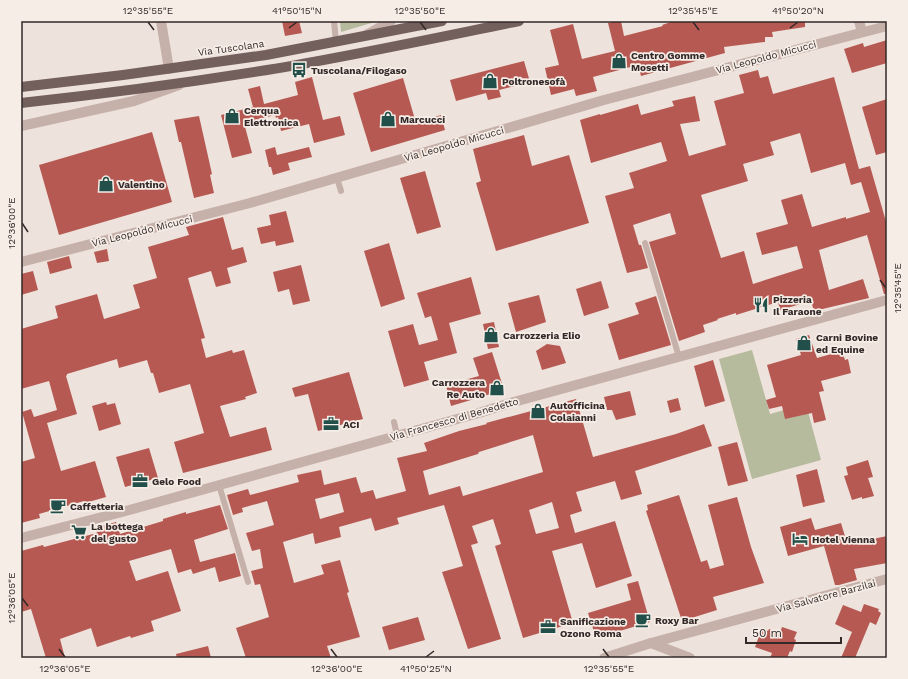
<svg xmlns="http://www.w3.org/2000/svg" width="908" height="679" font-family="'Work Sans',sans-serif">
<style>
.green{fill:#b6bb9e}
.building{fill:#b65952;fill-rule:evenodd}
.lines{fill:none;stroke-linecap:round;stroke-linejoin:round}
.service{stroke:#c5b1a9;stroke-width:6}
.minor{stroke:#c5b1a9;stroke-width:10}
.tertiary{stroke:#c5b1a9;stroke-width:10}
.primary{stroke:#735f5b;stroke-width:10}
.ticks{fill:none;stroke:#332928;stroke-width:1.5}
.labels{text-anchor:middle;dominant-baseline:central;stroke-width:3.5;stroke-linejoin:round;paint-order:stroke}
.street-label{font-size:10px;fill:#332928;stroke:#f6ede7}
.poi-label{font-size:10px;font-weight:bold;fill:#332928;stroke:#f6ede7;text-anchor:start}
.neatline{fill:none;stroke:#332928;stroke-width:1.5}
.ticks-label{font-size:10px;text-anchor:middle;fill:#332928}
</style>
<rect width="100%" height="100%" fill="#eee2dc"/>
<g class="green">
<path d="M340 21H378L341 32Z"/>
<path d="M752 350 770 414 806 404 821 460 752 479 719 359Z"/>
</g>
<g class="building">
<path d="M282 21H299L302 33 285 36Z"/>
<path d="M616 21H621L624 36 663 26 662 25 671 22V21H805V27L772 32 773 37H765V42L724 47 725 53 641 76 638 65 593 77 597 91 576 96 574 89 551 95 545 68 559 65 550 30 573 24 582 59 615 51 608 23Z"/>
<path d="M887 40V63L852 73 844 49 863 43 864 47Z"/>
<path d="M524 61 530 82 499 90 501 97 488 100 486 93 456 101 450 80Z"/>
<path d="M758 70 760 78 768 76 773 94 834 77 859 169 870 166 887 225V294H884L867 235 819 250 829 290 863 279 869 298 814 311 811 301 780 310 778 302 736 315V313L717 319 718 320 703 325 705 332 679 341 649 242 676 234 670 213 633 225 639 245H641L648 268 627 273 605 196 634 188 629 173 667 161 661 142 591 163 580 120 600 114V115L638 104 641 115 674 106 672 101 695 96 700 121 680 124 689 156 726 145 714 101 744 93 739 75ZM800 133 811 173 845 163 851 185 861 182 870 212 846 219V217L812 227 802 194 781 200 788 224 756 233 762 255 797 246 803 268 753 284 744 251 721 258 701 195 748 181 743 164 774 155 770 142Z"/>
<path d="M312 77 323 120 340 116 345 135 314 143 309 124 281 131 278 117 276 118 275 115 244 123 252 153 232 158 221 115 253 107 248 89 260 86 264 104 298 95 295 82Z"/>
<path d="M403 78 416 123 441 115 445 130 371 152 353 93Z"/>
<path d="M887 99V152L876 155 862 107Z"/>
<path d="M199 116 212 174 210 175 214 193 194 198 181 142H179L174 120Z"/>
<path d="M152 132 172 202 59 235 39 165Z"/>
<path d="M524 135 532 166 569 155 589 223 496 251 476 183 481 181 473 149Z"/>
<path d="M275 147 277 155 309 147 312 157 288 163 290 170 273 175 271 167H269L265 150Z"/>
<path d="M425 171 441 227 417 234 400 178Z"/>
<path d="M286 211 294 242 276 246 275 241 261 244 257 228 271 225 269 215Z"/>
<path d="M223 217 232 250 243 247 247 262 227 268 231 283 216 287 211 271 188 278 205 338 201 339 206 358 232 350 233 353 244 350 257 393 245 397 246 399 220 406 230 437 266 427 272 450 183 473 174 442 204 433 190 384 159 393 153 373H151L147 360 119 368 117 359 67 374V375L66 376 77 414 47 423 61 471 95 461 106 497 85 503 84 501 39 514 40 518 21 523V462L35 458 22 412 31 409 34 417 57 410 49 381 21 389V329L58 318 55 306 97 294 104 319 140 308 133 285 157 278 148 247 189 235 186 227Z"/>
<path d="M389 243 405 299 381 307 364 251Z"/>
<path d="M107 249 109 261 97 263 94 252Z"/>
<path d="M69 256 72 268 50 274 47 262Z"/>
<path d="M301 265 310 301 293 305 289 289 278 292 273 272Z"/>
<path d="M33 271 38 290 21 295V274Z"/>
<path d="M471 277 481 314 449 323 457 353 424 362 429 380 404 387 388 331 413 324 419 345 438 340 431 316 425 318 417 293Z"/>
<path d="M601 281 609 308 584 316 576 289Z"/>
<path d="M539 295 546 322 516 332 508 303Z"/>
<path d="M656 296 671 345 619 360 608 324 639 314 635 303Z"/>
<path d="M494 322 499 347 488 349 483 324Z"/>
<path d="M809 335 817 358 842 351 845 360 848 359 851 373 821 381 824 391 819 392 826 420 814 423 812 413 785 419 782 406 769 409 766 400 776 397 767 365 801 355 796 339Z"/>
<path d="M547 344 560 346 566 363 542 370 536 351Z"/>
<path d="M492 352 504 390 451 406 446 385 479 376 473 358Z"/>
<path d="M713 360 725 401 705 407 694 366Z"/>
<path d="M349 372 363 419 318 431 308 394 295 397 292 388Z"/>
<path d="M630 391 636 415 616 420 612 410H607L604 397Z"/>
<path d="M678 398 681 410 670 413 667 401Z"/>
<path d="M576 399 593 457 676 434 704 424 712 446 635 471 642 494 621 500 615 481 576 492 582 511 570 515 575 533 615 521 632 576 596 588 582 543 552 551 573 623 523 638 495 546 501 544 493 519 472 526 478 543 471 545 501 639 468 649 442 572 463 566 444 505 397 518 399 524 375 531 371 518 339 527 341 537 315 544 313 533 283 542 294 583 324 574 321 565 340 560 349 592 347 593 360 637 327 646 331 658H246L236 628 269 617 260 584 255 585 251 571 263 568 260 549 252 551 246 533 274 525 267 501 242 508 243 512 233 515 227 495 248 489 250 495 299 482 297 475 321 470 324 485 356 477 361 493 373 490 376 499 406 491 397 458 427 451 424 443 459 431 487 424 486 423ZM533 435 543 472 463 496 460 486 429 495 423 471 478 454 479 452ZM339 493 344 512 320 519 315 499ZM552 502 559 528 536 534 529 510Z"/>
<path d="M106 402 107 405 115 403 121 424 99 431 92 406Z"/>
<path d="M737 442 748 481 728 486 718 447Z"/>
<path d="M149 448 158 478 125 487 116 457Z"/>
<path d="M868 460 873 477 868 478 874 496 862 499V497L852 500 844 476 848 475 846 467Z"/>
<path d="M817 469 825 502 803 507 796 475Z"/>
<path d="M679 495 701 562 707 560 710 569 724 565 708 505 737 497 751 547 764 583 713 597 717 610 682 621 646 511 648 510 647 505Z"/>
<path d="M220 505 228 529 194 540 200 562 235 553 241 576 219 582 215 567 193 574 191 569 178 573 171 549 129 561 136 581 168 571 181 611 151 621 154 631 131 638 130 636 97 647 91 628 60 639 65 658H46L31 609 21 612V551L43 545 44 547 97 533 95 528 116 522 120 534 163 521V519L186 512V514Z"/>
<path d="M811 518 815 530 841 523 847 543 854 541V543L887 536V563L854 569 857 580 839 585H835L824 546 788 556 780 527Z"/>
<path d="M638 581 650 622 596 638 588 613 631 600 627 584Z"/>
<path d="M864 604 879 609 878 611 881 613 876 625 870 622 855 658H841L852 632 835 624 843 605 861 612Z"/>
<path d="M418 617 425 640 389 650 382 627Z"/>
<path d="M782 627 797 632 794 639 796 640 792 652 790 651 787 658H770L772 653 755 647 762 628 768 631 769 629 780 633Z"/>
<path d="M208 646 211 658H177L176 654Z"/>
</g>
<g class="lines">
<g class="service">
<path d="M334 21 336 42"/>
<path d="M337 178 341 191"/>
<path d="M645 243 679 357"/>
<path d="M394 422 397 435"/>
<path d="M219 485 248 582"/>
</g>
<g class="minor">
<path d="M161 21 169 69"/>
<path d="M859 21 862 32"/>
<path d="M366 35 391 21"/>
<path d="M21 262 250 203 604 100 887 26"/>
<path d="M21 538 122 512 479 413 510 403 887 300"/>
<path d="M651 643 690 658"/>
<path d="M604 658 651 643 887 579"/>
</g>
<path class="tertiary" d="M21 126 134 101 179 85"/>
<g class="primary">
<path d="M21 87 123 75 266 55 442 21"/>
<path d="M21 103C103 94 185 83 267 70 351 56 435 38 519 21"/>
</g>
</g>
<path class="ticks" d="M148 22 154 30M420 22 426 30M693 22 699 30M289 28 297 22M790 28 798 22M22 223 28 232M880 280 886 288M22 598 28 606M59 649 65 657M331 649 337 657M603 649 609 657M426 657 434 651"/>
<defs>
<symbol id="shop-bare" viewBox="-9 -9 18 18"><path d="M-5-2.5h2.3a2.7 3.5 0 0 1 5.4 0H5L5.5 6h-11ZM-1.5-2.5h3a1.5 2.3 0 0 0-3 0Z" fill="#234f4a" stroke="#f6ede7" stroke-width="2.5" paint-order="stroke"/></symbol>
<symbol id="bus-bare" viewBox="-9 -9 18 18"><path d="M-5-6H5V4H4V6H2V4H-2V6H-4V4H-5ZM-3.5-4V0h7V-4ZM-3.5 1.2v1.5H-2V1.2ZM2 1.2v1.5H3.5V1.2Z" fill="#234f4a" stroke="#f6ede7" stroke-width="2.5" paint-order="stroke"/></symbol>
<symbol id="restaurant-bare" viewBox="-9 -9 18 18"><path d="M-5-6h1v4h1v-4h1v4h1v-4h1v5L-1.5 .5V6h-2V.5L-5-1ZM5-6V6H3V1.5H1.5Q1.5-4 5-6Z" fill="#234f4a" stroke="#f6ede7" stroke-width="2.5" paint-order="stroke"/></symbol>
<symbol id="office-bare" viewBox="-9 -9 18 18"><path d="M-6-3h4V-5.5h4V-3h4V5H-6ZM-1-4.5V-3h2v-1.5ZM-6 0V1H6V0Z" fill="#234f4a" stroke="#f6ede7" stroke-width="2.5" paint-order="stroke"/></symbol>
<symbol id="cafe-bare" viewBox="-9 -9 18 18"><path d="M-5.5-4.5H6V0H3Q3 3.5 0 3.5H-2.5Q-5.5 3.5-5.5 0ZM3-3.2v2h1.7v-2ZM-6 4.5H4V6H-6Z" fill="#234f4a" stroke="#f6ede7" stroke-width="2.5" paint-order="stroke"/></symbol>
<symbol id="supermarket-bare" viewBox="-9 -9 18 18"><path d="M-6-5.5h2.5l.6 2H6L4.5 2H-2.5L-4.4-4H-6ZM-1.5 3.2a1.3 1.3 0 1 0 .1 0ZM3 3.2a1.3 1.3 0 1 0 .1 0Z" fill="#234f4a" stroke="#f6ede7" stroke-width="2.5" paint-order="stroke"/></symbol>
<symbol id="hotel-bare" viewBox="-9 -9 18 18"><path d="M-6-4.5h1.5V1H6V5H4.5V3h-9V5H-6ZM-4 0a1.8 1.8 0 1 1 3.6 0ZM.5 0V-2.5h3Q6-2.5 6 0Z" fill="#234f4a" stroke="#f6ede7" stroke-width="2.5" paint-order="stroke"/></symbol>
</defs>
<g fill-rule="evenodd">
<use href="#shop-bare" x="608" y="50" width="22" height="22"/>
<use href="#bus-bare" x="288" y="59" width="22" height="22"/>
<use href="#shop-bare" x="479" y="70" width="22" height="22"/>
<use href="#shop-bare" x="221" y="105" width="22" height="22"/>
<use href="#shop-bare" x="377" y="108" width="22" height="22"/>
<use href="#shop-bare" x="95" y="173" width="22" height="22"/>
<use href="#restaurant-bare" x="750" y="294" width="22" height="22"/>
<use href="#shop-bare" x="480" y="324" width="22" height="22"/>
<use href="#shop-bare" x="793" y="332" width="22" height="22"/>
<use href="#shop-bare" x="486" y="377" width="22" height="22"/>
<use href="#shop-bare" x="527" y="400" width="22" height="22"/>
<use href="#office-bare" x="320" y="413" width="22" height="22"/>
<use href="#office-bare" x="129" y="470" width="22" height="22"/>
<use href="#cafe-bare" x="47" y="495" width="22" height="22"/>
<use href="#supermarket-bare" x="68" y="521" width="22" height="22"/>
<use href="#hotel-bare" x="789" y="528" width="22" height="22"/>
<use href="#cafe-bare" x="632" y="609" width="22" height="22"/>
<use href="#office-bare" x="537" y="616" width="22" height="22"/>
</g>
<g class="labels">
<g class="street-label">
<text transform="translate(231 48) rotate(-8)">Via Tuscolana</text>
<text transform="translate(766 57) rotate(-15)">Via Leopoldo Micucci</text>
<text transform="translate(454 144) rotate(-16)">Via Leopoldo Micucci</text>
<text transform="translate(142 231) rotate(-14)">Via Leopoldo Micucci</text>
<text transform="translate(454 419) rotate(-16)">Via Francesco di Benedetto</text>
<text transform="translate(826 596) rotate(-15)">Via Salvatore Barzilai</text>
</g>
<g class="poi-label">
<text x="631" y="55">Centro Gomme<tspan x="631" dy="12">Mosetti</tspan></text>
<text x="311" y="70">Tuscolana/Filogaso</text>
<text x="502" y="81">Poltronesofà</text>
<text x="244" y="110">Cerqua<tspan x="244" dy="12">Elettronica</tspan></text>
<text x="400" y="119">Marcucci</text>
<text x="118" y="184">Valentino</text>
<text x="773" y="299">Pizzeria<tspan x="773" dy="12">Il Faraone</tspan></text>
<text x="503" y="335">Carrozzeria Elio</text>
<text x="816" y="337">Carni Bovine<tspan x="816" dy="12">ed Equine</tspan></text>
<text x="485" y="382" text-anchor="end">Carrozzera<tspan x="485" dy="12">Re Auto</tspan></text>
<text x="550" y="405">Autofficina<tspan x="550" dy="12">Colaianni</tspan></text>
<text x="343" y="424">ACI</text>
<text x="152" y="481">Gelo Food</text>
<text x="70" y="506">Caffetteria</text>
<text x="91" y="526">La bottega<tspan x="91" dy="12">del gusto</tspan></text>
<text x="812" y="539">Hotel Vienna</text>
<text x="655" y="620">Roxy Bar</text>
<text x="560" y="621">Sanificazione<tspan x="560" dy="12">Ozono Roma</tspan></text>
</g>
</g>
<rect width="908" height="679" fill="none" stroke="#f6ede7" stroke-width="44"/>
<path d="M746 637v6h95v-6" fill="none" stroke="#332928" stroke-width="2"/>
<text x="752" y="637" font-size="12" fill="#332928" stroke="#f6ede7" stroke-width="3" paint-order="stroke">50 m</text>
<rect x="22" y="22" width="864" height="635" class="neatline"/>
<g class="ticks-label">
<text x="148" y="14">12°35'55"E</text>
<text x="297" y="14">41°50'15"N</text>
<text x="420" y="14">12°35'50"E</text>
<text x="693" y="14">12°35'45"E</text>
<text x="798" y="14">41°50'20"N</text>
<text transform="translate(11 223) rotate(-90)" y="4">12°36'00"E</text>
<text transform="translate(897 288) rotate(-90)" y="4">12°35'45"E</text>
<text transform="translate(11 598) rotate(-90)" y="4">12°36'05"E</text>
<text x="65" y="672">12°36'05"E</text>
<text x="337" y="672">12°36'00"E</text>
<text x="426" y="672">41°50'25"N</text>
<text x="609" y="672">12°35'55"E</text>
</g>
</svg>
